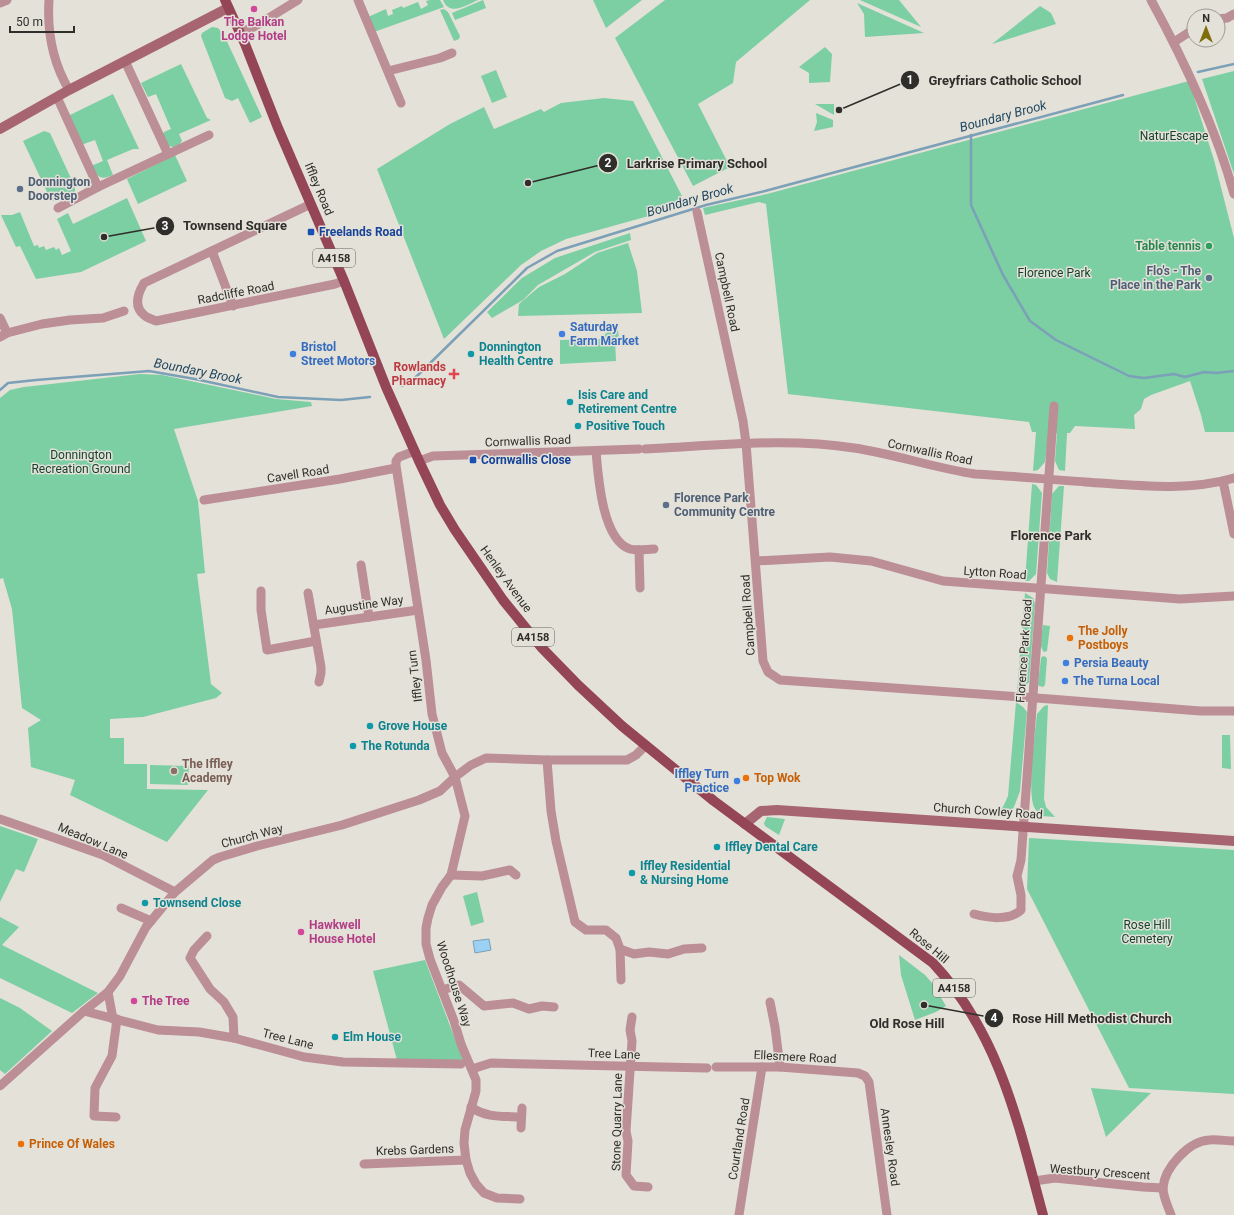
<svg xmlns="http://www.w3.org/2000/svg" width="1234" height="1215" font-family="Roboto,sans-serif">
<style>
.green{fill:#7ccea3}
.water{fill:#9bd1f4;stroke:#7ba0b7}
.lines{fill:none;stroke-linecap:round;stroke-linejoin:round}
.stream{stroke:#7ba0b7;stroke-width:2.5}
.street{stroke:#bc8e95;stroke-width:9}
.secondary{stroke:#a66570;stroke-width:10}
.primary{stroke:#944656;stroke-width:10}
.hotel-dot{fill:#d1479c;stroke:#e4e1d8;stroke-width:1.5}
.service-dot{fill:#5c6f8a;stroke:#e4e1d8;stroke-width:1.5}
.transit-dot{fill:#1a4fb4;stroke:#e4e1d8;stroke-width:1.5}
.leisure-dot{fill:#2e9e5b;stroke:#e4e1d8;stroke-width:1.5}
.shop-dot{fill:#3f7fe0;stroke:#e4e1d8;stroke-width:1.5}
.culture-dot{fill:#0f9aa8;stroke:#e4e1d8;stroke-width:1.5}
.health-dot{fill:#e0444e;stroke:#e4e1d8;stroke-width:1.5}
.food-dot{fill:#e8710a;stroke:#e4e1d8;stroke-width:1.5}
.education-dot{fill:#8d6e63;stroke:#e4e1d8;stroke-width:1.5}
.labels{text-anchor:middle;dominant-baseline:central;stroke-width:3;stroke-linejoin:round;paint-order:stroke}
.shield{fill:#e4e1d8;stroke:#65645e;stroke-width:1}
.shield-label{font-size:11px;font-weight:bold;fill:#2f2e2a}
.hotel-label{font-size:12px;font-weight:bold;fill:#b23c85;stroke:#e4e1d8;text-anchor:start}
.park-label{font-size:12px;fill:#15422d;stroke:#e4e1d8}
.service-label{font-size:12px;font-weight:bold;fill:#4e5e75;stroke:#e4e1d8;text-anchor:start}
.street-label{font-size:12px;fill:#2f2e2a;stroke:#e4e1d8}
.transit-label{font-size:12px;font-weight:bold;fill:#164399;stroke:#e4e1d8;text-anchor:start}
.leisure-label{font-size:12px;font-weight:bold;fill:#27864d;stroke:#e4e1d8;text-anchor:end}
.shop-label{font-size:12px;font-weight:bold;fill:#366cbe;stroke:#e4e1d8;text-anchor:start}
.culture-label{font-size:12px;font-weight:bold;fill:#0d838f;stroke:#e4e1d8;text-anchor:start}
.health-label{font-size:12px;font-weight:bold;fill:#be3a42;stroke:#e4e1d8;text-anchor:end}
.food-label{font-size:12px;font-weight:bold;fill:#c56008;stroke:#e4e1d8;text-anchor:start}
.education-label{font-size:12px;font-weight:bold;fill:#785e54;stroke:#e4e1d8;text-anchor:start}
.water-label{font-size:13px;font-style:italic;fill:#204861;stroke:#e4e1d8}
.neighbourhood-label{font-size:13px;font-weight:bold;fill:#2f2e2a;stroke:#e4e1d8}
.leader{fill:none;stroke:#2f2e2a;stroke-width:1.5}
.callout-dot{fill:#2f2e2a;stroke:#e4e1d8;stroke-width:1.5}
.mark-label{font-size:12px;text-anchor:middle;font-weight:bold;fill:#fff}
.callout-label{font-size:13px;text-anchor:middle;font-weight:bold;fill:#2f2e2a;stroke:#e4e1d8;stroke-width:3;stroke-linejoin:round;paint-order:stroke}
</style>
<rect width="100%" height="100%" fill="#e4e1d8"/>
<g class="green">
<path d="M430 0H440L444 7 374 32 368 17 386 9 388 16 393 14 392 10 402 6 403 8 418 2 421 9 428 5 426 1Z"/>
<path d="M443 0H478C466 5 450 17 443 0Z"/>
<path d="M483 0 486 8 455 20 452 13Z"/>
<path d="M593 0H642L606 28Z"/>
<path d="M665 0H810L736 62 733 83 698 104 730 167 693 186 615 38Z"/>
<path d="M860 0H899L921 27Z"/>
<path d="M857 3 924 33 865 37 864 14Z"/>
<path d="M1040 6 1051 13 1056 24 992 44Z"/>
<path d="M444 9 448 12 460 36 459 39 454 41 440 10Z"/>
<path d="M212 27 218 28 224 35 262 117 250 123 238 98 232 101 225 98 201 36 202 33Z"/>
<path d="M825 47 832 54 830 82 809 83V73L799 67Z"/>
<path d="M181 64 207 118 211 120 179 134 182 141 179 145 173 147 169 146 162 136 164 132 171 129 156 94 148 97 141 83Z"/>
<path d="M496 70 507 97 492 103 481 76Z"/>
<path d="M1234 71V174L1202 79Z"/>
<path d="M1189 81 1214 160 1234 238V432H1205L1201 415 1190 381 1151 395 1144 399 1141 409 1134 415 1135 429 1075 426 1070 433H1067L1065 471 1059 470 1055 461 1057 433 1049 432 1045 462 1038 470 1033 471 1036 432H1032L1029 422 788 394 766 204 759 202 705 215 703 208 767 194Z"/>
<path d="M113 94 139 149H133L107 160 113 175C100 181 98 177 91 166L103 161 95 140 81 145 70 115Z"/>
<path d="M604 98 633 101 682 196 681 207 566 239 541 251 521 265 444 339 377 169 450 124 484 107 494 129 541 109 544 112 561 103Z"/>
<path d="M815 104H834V115Z"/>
<path d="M816 113 833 120V127L814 131 817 122Z"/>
<path d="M44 131 50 133 75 187V193L64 199 52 201 48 194 23 141Z"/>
<path d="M175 155 187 181 138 204 127 179Z"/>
<path d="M127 198 146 241 81 272 36 279 20 246 16 247 1 215H12L20 212 34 246 38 245 39 248 44 246 46 250 54 247 56 250 59 248 62 255 71 251 57 219 68 213 73 224Z"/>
<path d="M630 233 631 240 595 252 538 285 523 300 492 318 487 312 522 278 555 258Z"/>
<path d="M628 243 637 271 642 313 518 316 519 304 539 287 565 274 597 253Z"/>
<path d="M612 330H618L619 339H615L616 361 560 364V340L604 339 605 334Z"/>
<path d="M140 374 162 375 276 399 311 402 312 406 174 429 198 501 205 573 197 574 211 684 222 693 216 698 143 717 110 719V738H124V764H147V789L208 790 167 842 70 795 75 780 31 767 28 728 41 720 22 708 12 609 3 578 0 579V398L10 390 24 387Z"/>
<path d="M1032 484 1036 485 1042 493 1036 574 1029 581H1025Z"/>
<path d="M1059 486H1064L1057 582 1050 579 1047 573 1052 494Z"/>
<path d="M1025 593 1033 598 1035 604 1029 682 1021 691 1017 692Z"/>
<path d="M1043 625 1050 626 1047 651 1044 652C1038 646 1042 633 1043 625Z"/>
<path d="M1043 656 1046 657 1047 659 1045 685 1043 687 1039 686 1038 684 1041 658Z"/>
<path d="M1016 702 1023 707 1027 712 1020 791 1014 807 1009 813 1006 814 996 813 1003 807 1008 796Z"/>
<path d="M1048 705 1044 799 1046 807 1055 817 1042 816C1039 813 1036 811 1034 807 1027 789 1035 735 1037 714L1044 706Z"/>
<path d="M1222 735H1230L1231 769 1222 768Z"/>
<path d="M150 765 189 766 188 785 150 784Z"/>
<path d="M767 817 785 819 779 835 765 826 764 823Z"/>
<path d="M0 826 38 839 24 872 16 869 0 902Z"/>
<path d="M1029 838 1234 850V1094L1129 1088 1027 889Z"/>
<path d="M477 892 484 922 471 926 463 896Z"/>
<path d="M0 917 19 927 2 945 98 993 72 1013 0 978Z"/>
<path d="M899 955 925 975 932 983 946 1006 936 1012 915 1020 901 975Z"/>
<path d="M425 960 463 1060H397L373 971Z"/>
<path d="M0 998 20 1008 52 1031 5 1074 0 1070Z"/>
<path d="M1091 1088 1151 1093 1106 1137Z"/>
</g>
<path class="water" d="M489 939 491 950 475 953 473 941Z"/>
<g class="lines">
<g class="stream">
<path d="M1198 72 1234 64"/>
<path d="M971 135V205L1003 275 1030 321 1056 340 1129 376 1144 378 1174 374 1185 377 1204 372 1216 373 1234 371"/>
<path d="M402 386 411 381 418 375 527 268 557 251 706 205 765 191 1123 95"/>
<path d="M0 390 8 383 36 380 149 371 195 379 278 397 341 400 370 397"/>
</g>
<g class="street">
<path d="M49 0C47 31 53 63 69 90"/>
<path d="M358 0 401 103"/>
<path d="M1151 0C1185 62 1215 126 1234 194"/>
<path d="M0 3 7 0"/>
<path d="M1218 19 1227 18 1234 14"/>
<path d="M239 32 254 27 298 0"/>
<path d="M1174 42 1194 29"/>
<path d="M125 61 168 154"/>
<path d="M388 71 440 58 452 53"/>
<path d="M57 97 98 187"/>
<path d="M311 204 144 283C138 293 133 306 144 315 147 318 152 319 156 321L335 284 344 281"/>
<path d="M58 208 98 187 209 135"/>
<path d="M697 212 743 421 746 443 763 661 768 672 780 680 1050 699 1200 711H1234"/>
<path d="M212 251 233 306"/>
<path d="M0 318 7 333"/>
<path d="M0 337 7 333 42 324 70 320 103 318 124 311"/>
<path d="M645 449C714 446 785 437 854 448 895 454 934 468 975 474 1012 476 1048 479 1085 482 1134 485 1186 492 1234 478"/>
<path d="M415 451 399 457 396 461V466L426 660 432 714 442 753 455 777 465 816 451 875 442 887 432 905 428 918 426 928V944L430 959 454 1021 461 1044 476 1080V1091L465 1130 464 1143 466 1160 470 1173 476 1184 484 1193 497 1198 520 1199"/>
<path d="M596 451C598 475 602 540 630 549 638 551 647 549 654 549"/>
<path d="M419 461 433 456 639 449"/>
<path d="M1223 481 1234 534"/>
<path d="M204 500 340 479 396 468"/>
<path d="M639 550 640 588"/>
<path d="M756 561 830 557 871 561 943 581 1180 599 1234 596"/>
<path d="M361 565 369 617"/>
<path d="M261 591V610L267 650 316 641"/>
<path d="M308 593 321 667V673L319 682"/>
<path d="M314 625 418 610"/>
<path d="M547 760 551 811 556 841 575 922 586 930H606L616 938 620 949 621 980"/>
<path d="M0 819 52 837 103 855 175 892"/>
<path d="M451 875 482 876 510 870 516 875"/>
<path d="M121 908 151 921"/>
<path d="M974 914C988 918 1010 921 1021 910V895L1017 876 1021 860 1054 406"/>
<path d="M207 936 194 950 190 958 210 989 224 1002 233 1017 234 1038"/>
<path d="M620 949 634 954 649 952 668 954 684 949 702 948"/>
<path d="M442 990 459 985 484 1006 513 1003 529 1009 542 1006 554 1007"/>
<path d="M108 992 113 1019"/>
<path d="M770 1002 775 1027 780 1067"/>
<path d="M84 1011 158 1030 199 1032 234 1038 304 1057 343 1062 461 1064"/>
<path d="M632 1017 630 1030 632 1041 626 1131 628 1141 626 1175 634 1186 648 1187"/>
<path d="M716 1067H780L858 1073 865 1076 869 1082 887 1215"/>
<path d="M472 1069 491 1063 707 1068"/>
<path d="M0 1086 84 1011 108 992 120 976 146 927 151 921 175 892 213 860 220 857 257 846 342 825 419 800 440 791 455 777 471 765 486 758 547 760H627L636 755 646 745"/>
<path d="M471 1107C486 1118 503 1116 521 1117"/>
<path d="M116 1117 94 1116 95 1088 112 1056 117 1019"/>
<path d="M521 1128 522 1108"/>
<path d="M364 1164 466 1160"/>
<path d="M1034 1181 1055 1178 1143 1187 1163 1188"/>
<path d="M739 1215 762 1067"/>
<path d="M1171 1215C1168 1206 1163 1197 1163 1188 1164 1168 1189 1141 1209 1140 1217 1139 1226 1141 1234 1141"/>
</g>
<g class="secondary">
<path d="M0 129 69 90 228 8"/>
<path d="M745 824 761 811 777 810 1234 841"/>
</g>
<path class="primary" d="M225 0 245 44 278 128 344 281 386 387 419 461 440 505 455 530 503 600 542 648 578 685 622 726 714 801 933 963C1000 1035 1018 1123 1043 1215"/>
</g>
<g class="hotel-dot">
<circle cx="254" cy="9" r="4"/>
<circle cx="301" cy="932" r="4"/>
<circle cx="134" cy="1001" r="4"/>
</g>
<g class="service-dot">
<circle cx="20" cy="189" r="4"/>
<circle cx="1209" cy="278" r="4"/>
<circle cx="666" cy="505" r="4"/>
</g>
<g class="transit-dot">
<rect x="307" y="228" width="8" height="8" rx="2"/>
<rect x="469" y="456" width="8" height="8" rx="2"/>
</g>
<circle class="leisure-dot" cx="1209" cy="246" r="4"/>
<g class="shop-dot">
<circle cx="562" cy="334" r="4"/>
<circle cx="293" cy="354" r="4"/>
<circle cx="1066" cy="663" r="4"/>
<circle cx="1065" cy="681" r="4"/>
<circle cx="737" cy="781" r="4"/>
</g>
<g class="culture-dot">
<circle cx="471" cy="354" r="4"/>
<circle cx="570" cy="402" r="4"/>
<circle cx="578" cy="426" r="4"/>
<circle cx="370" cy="726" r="4"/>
<circle cx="353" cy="746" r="4"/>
<circle cx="717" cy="847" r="4"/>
<circle cx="632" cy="873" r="4"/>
<circle cx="145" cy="903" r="4"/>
<circle cx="335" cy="1037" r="4"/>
</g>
<path class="health-dot" d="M452 368h4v4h4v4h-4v4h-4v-4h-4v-4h4z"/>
<g class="food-dot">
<circle cx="1070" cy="638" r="4"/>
<circle cx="746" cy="778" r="4"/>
<circle cx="21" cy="1144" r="4"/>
</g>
<circle class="education-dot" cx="174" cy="771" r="4"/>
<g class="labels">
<g class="shield">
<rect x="313" y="249" width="42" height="18" rx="3"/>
<rect x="512" y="628" width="42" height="18" rx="3"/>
<rect x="933" y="979" width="42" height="18" rx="3"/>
</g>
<g class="shield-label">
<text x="334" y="258">A4158</text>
<text x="533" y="637">A4158</text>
<text x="954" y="988">A4158</text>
</g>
<g class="hotel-label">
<text x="254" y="22" text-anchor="middle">The Balkan<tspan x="254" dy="14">Lodge Hotel</tspan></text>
<text x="309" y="925">Hawkwell<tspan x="309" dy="14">House Hotel</tspan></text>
<text x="142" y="1001">The Tree</text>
</g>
<g class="park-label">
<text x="1174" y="136">NaturEscape</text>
<text x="1054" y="273">Florence Park</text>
<text x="81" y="455">Donnington<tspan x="81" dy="14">Recreation Ground</tspan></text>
<text x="1147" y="925">Rose Hill<tspan x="1147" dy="14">Cemetery</tspan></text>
</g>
<g class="service-label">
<text x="28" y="182">Donnington<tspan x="28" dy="14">Doorstep</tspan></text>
<text x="1201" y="271" text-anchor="end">Flo's - The<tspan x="1201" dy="14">Place in the Park</tspan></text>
<text x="674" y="498">Florence Park<tspan x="674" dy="14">Community Centre</tspan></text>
</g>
<g class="street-label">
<text transform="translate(319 189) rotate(67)">Iffley Road</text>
<text transform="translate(727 292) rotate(78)">Campbell Road</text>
<text transform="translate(236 293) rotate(-11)">Radcliffe Road</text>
<text transform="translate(528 441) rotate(-2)">Cornwallis Road</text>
<text transform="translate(930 452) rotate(12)">Cornwallis Road</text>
<text transform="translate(298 474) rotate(-9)">Cavell Road</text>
<text transform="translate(995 573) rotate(4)">Lytton Road</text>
<text transform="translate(506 579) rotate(54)">Henley Avenue</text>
<text transform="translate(364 605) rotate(-8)">Augustine Way</text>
<text transform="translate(748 615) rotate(-94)">Campbell Road</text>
<text transform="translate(1024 651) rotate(-86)">Florence Park Road</text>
<text transform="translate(415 676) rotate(-97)">Iffley Turn</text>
<text transform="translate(988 811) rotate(4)">Church Cowley Road</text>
<text transform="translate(252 836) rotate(-15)">Church Way</text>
<text transform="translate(93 841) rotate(23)">Meadow Lane</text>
<text transform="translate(929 946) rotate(40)">Rose Hill</text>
<text transform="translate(454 984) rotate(72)">Woodhouse Way</text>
<text transform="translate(288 1039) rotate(14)">Tree Lane</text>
<text transform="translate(614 1054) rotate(2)">Tree Lane</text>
<text transform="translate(795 1057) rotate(3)">Ellesmere Road</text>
<text transform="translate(617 1122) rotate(-89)">Stone Quarry Lane</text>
<text transform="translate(739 1139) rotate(-81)">Courtland Road</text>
<text transform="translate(890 1147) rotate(82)">Annesley Road</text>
<text transform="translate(415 1150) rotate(-2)">Krebs Gardens</text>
<text transform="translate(1100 1172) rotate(4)">Westbury Crescent</text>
</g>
<g class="transit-label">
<text x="319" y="232">Freelands Road</text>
<text x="481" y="460">Cornwallis Close</text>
</g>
<g class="leisure-label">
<text x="1201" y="246">Table tennis</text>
</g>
<g class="shop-label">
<text x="570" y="327">Saturday<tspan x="570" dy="14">Farm Market</tspan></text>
<text x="301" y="347">Bristol<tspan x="301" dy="14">Street Motors</tspan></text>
<text x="1074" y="663">Persia Beauty</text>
<text x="1073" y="681">The Turna Local</text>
<text x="729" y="774" text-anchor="end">Iffley Turn<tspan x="729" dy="14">Practice</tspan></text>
</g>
<g class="culture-label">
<text x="479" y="347">Donnington<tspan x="479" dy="14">Health Centre</tspan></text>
<text x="578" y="395">Isis Care and<tspan x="578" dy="14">Retirement Centre</tspan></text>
<text x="586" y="426">Positive Touch</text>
<text x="378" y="726">Grove House</text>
<text x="361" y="746">The Rotunda</text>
<text x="725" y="847">Iffley Dental Care</text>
<text x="640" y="866">Iffley Residential<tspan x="640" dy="14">&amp; Nursing Home</tspan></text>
<text x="153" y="903">Townsend Close</text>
<text x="343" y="1037">Elm House</text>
</g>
<g class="health-label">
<text x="446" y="367">Rowlands<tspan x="446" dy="14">Pharmacy</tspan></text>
</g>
<g class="food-label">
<text x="1078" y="631">The Jolly<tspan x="1078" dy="14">Postboys</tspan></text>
<text x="754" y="778">Top Wok</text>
<text x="29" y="1144">Prince Of Wales</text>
</g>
<g class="education-label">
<text x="182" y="764">The Iffley<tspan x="182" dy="14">Academy</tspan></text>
</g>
<g class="water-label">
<text transform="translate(1003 116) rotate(-15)">Boundary Brook</text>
<text transform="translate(690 200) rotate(-16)">Boundary Brook</text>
<text transform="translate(198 371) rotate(11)">Boundary Brook</text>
</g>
<g class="neighbourhood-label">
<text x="1051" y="535">Florence Park</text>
<text x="907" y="1023">Old Rose Hill</text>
</g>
</g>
<path class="leader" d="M839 110L910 80M528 183L608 163M104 237L165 226M924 1005L994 1018"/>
<g class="callout-dot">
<circle cx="839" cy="110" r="4"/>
<circle cx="528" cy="183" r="4"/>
<circle cx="104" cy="237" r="4"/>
<circle cx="924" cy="1005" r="4"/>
<circle cx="910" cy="80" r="10"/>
<circle cx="608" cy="163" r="10"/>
<circle cx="165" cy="226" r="10"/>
<circle cx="994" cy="1018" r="10"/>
</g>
<g class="mark-label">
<text x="910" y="84">1</text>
<text x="608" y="167">2</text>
<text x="165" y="230">3</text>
<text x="994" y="1022">4</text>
</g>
<g class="callout-label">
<text x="1005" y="85">Greyfriars Catholic School</text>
<text x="697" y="168">Larkrise Primary School</text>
<text x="235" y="230">Townsend Square</text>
<text x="1092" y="1023">Rose Hill Methodist Church</text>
</g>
<g transform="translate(1206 28)"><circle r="19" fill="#e4e1d8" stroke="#9c9992"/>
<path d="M0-3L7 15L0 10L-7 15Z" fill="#7f6e0c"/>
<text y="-6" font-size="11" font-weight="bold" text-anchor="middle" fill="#2f2e2a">N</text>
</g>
<path d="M10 26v6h64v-6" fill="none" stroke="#2f2e2a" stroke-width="2"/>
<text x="16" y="26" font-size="12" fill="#2f2e2a" stroke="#e4e1d8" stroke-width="3" paint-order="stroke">50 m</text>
</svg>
